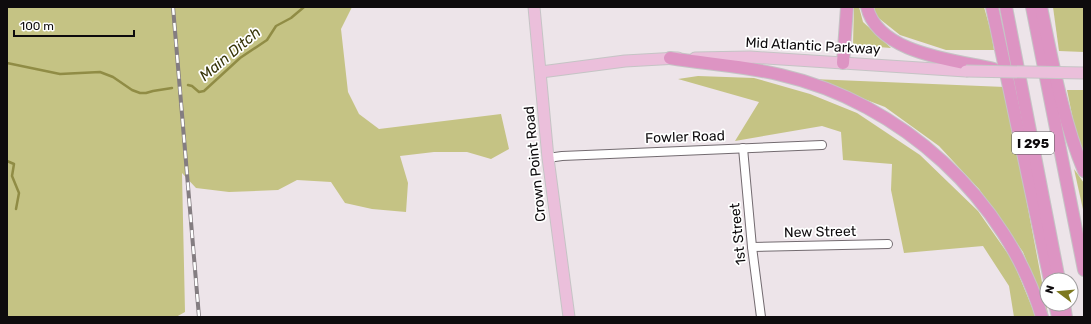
<svg xmlns="http://www.w3.org/2000/svg" width="1091" height="324" font-family="Rubik,sans-serif">
<style>
.green{fill:#c5c384}
.lines{fill:none;stroke-linecap:round;stroke-linejoin:round}
.stream{stroke:#908c45;stroke-width:2.5}
.minor-casing{stroke:#736b70;stroke-width:10}
.major-casing{stroke:#c5c4c5;stroke-width:13}
.highway-casing{stroke:#c5c4c5;stroke-width:14}
.minor{stroke:#fff;stroke-width:8}
.major{stroke:#ebbfdb;stroke-width:11}
.highway{stroke:#dd94c3;stroke-width:12}
.rail-casing{stroke:#847d81;stroke-width:4}
.rail{stroke:#fff;stroke-width:2.5;stroke-dasharray:8;stroke-linecap:butt}
.major-bridge-casing{stroke:#c5c4c5;stroke-width:13;stroke-linecap:butt}
.major-bridge{stroke:#ebbfdb;stroke-width:11}
.labels{text-anchor:middle;dominant-baseline:central;stroke-width:3.5;stroke-linejoin:round;paint-order:stroke}
.shield{fill:#fff;stroke:#565456;stroke-width:1}
.shield-label{font-size:13px;font-weight:bold;fill:#0e0b0d}
.street-label{font-size:14px;fill:#0e0b0d;stroke:#fff}
.water-label{font-size:15px;font-style:italic;fill:#363407;stroke:#fff}
</style>
<rect width="100%" height="100%" fill="#ede4e9"/>
<g class="green">
<path d="M7 7H352L341 29 348 92 359 114 379 129 501 114 509 149 491 159 467 152H434L400 156 408 183 406 212 372 209 345 203 331 182 297 180 278 190 229 192 196 188 182 173 185 312 176 317H7Z"/>
<path d="M854 7H859L863 22 891 48 853 45Z"/>
<path d="M874 7H984L991 32 994 50H946L900 35 876 16Z"/>
<path d="M1053 7H1084V52L1059 51Z"/>
<path d="M698 76 754 78 810 94 857 113 920 155 978 211 1013 261 1036 317H1014L1009 286 983 246 904 253 891 190 892 164 843 160 841 132 822 126 735 141 759 102 678 79Z"/>
<path d="M812 79 1005 87 1048 314 1023 252 979 189 939 146 885 107Z"/>
<path d="M1067 90H1084V159L1079 149Z"/>
<path d="M1074 169 1084 183V214Z"/>
</g>
<g class="lines">
<g class="stream">
<path d="M7 63 60 74 100 72 113 77 132 90 140 93H146L153 91 172 88"/>
<path d="M188 85 192 86 199 92 204 91 240 58 267 40 276 26 291 18 304 7"/>
<path d="M7 161 14 164 12 176 19 193 16 209"/>
</g>
<defs>
<g id="minor">
<path d="M743 148 752 247 761 317"/>
<path d="M548 158 562 156 822 145"/>
<path d="M752 247 888 244"/>
</g>
<g id="major">
<path d="M534 7 548 158 569 317"/>
<path d="M695 58 750 57 966 71"/>
<path d="M541 72 625 61 678 58"/>
</g>
<g id="highway">
<path d="M867 7C878 54 955 60 994 69"/>
<path d="M992 7 1050 280"/>
<path d="M1006 7 1059 280"/>
<path d="M1032 7 1084 270"/>
<path d="M1041 7C1052 60 1063 121 1084 171"/>
<path d="M670 58C707 64 745 66 781 75 900 102 1007 199 1042 317"/>
<path d="M843 63 847 7"/>
<path d="M1055 304 1058 317"/>
<path d="M1064 304 1066 317"/>
</g>
</defs>
<use href="#minor" class="minor-casing"/>
<use href="#major" class="major-casing"/>
<use href="#highway" class="highway-casing"/>
<use href="#minor" class="minor"/>
<use href="#major" class="major"/>
<use href="#highway" class="highway"/>
<defs>
<path id="rail" d="M173 7 199 317"/>
</defs>
<use href="#rail" class="rail-casing"/>
<use href="#rail" class="rail"/>
<defs>
<path id="major-bridge" d="M966 71 1084 73"/>
</defs>
<use href="#major-bridge" class="major-bridge-casing"/>
<use href="#major-bridge" class="major-bridge"/>
</g>
<g class="labels">
<rect class="shield" x="1012" y="132" width="42" height="22" rx="3"/>
<g class="shield-label">
<text x="1033" y="143">I 295</text>
</g>
<g class="street-label">
<text transform="translate(813 46) rotate(3)">Mid Atlantic Parkway</text>
<text transform="translate(685 137) rotate(-2)">Fowler Road</text>
<text transform="translate(535 164) rotate(-96)">Crown Point Road</text>
<text transform="translate(820 232) rotate(-1)">New Street</text>
<text transform="translate(738 234) rotate(-96)">1st Street</text>
</g>
<g class="water-label">
<text transform="translate(230 54) rotate(-40)">Main Ditch</text>
</g>
</g>
<rect width="1091" height="324" fill="none" stroke="#0e0b0d" stroke-width="16"/>
<g transform="translate(1059 292) rotate(286)"><circle r="19" fill="#ffffff" stroke="#9f9d9e"/>
<path d="M0-3L7 15L0 10L-7 15Z" fill="#7d781e"/>
<text y="-6" font-size="11" font-weight="bold" text-anchor="middle" fill="#0e0b0d">N</text>
</g>
<path d="M14 30v6h120v-6" fill="none" stroke="#0e0b0d" stroke-width="2"/>
<text x="20" y="30" font-size="12" fill="#0e0b0d" stroke="#ffffff" stroke-width="3" paint-order="stroke">100 m</text>
</svg>
